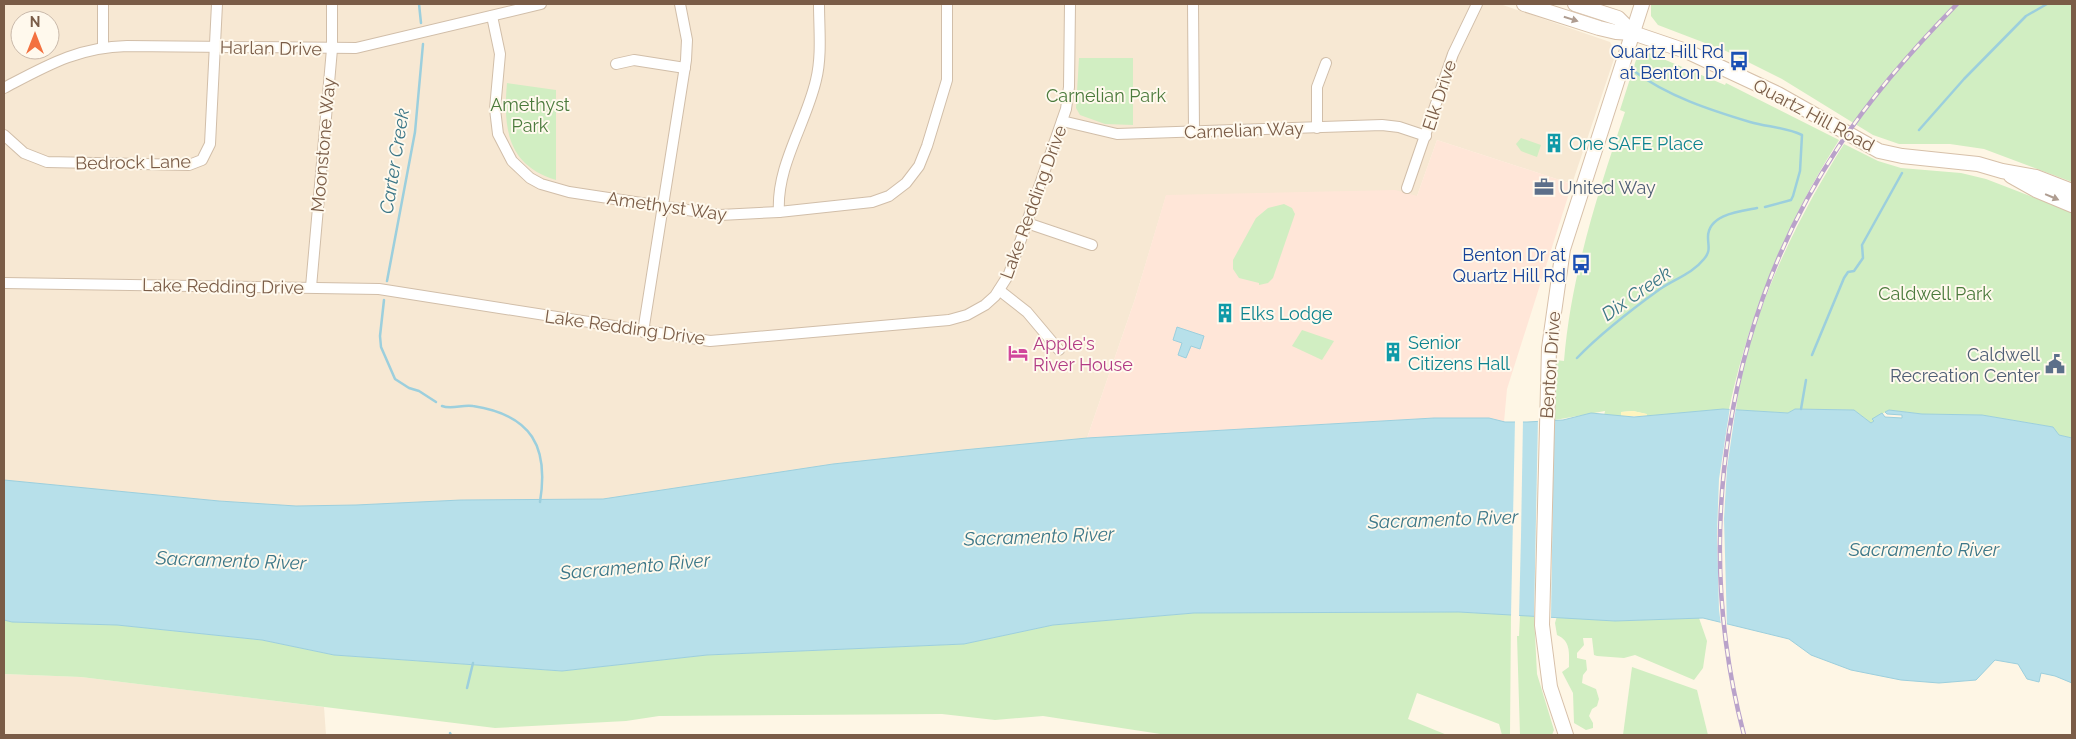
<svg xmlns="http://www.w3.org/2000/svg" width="2076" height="739" font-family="Raleway,sans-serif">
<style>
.residential{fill:#f7e8d3;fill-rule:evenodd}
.commercial{fill:#ffe6d8}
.green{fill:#d1eec2}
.sand{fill:#fff4be}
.water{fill:#b7e0ea;stroke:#9ccfdd}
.pier{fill:#fef6e5}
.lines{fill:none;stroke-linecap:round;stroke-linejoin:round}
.stream{stroke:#9ccfdd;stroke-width:2.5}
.street-casing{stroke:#d1bea9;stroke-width:12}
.secondary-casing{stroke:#d7c0a9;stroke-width:16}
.street{stroke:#fff;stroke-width:10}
.secondary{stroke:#fff;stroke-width:14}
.rail-casing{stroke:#b9a2ca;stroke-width:4.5}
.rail{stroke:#fff9ed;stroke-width:2.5;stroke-dasharray:8;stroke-linecap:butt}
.oneway{fill:#af9d91}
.labels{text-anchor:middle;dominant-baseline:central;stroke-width:4;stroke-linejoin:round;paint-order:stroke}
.street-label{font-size:18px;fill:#7a5c47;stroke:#fff9ed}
.transit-label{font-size:18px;fill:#164399;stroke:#fff9ed;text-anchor:end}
.park-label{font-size:18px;fill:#4b7a3c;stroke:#fff9ed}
.culture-label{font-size:18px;fill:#0d838f;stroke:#fff9ed;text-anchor:start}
.service-label{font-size:18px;fill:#4e5e75;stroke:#fff9ed;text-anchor:start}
.hotel-label{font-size:18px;fill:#b23c85;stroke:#fff9ed;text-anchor:start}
.water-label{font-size:19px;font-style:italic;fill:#3c7788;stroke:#fff9ed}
</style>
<rect width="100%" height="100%" fill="#fef6e5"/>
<g class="residential">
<path d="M4 4H1500L1610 42 1616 53 1572 184 1437 140 1417 196H1166L1135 299 1087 438 833 464 625 498 552 501 461 500 356 505 296 506 219 501 4 480ZM20 20H50V50H20Z"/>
<path d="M4 674 81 677 324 707 326 735H4Z"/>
</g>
<path class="commercial" d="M1437 140 1572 184 1507 389 1504 422 1489 418H1434L1087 438 1135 299 1166 195 1395 190 1417 196Z"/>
<g class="green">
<path d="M1651 4H2072V182L1984 149 1950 144H1899L1873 135 1782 79 1726 51 1658 25 1651 16Z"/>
<path d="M1649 53 1725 85 1726 83 1839 140C1786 223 1750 312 1729 409L1647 416 1646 414 1633 411 1621 412V416H1604L1605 411 1555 420 1556 360 1564 361C1571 275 1598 193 1625 112L1620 110 1636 60Z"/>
<path d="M1079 58H1133V125L1105 124 1080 115 1076 108Z"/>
<path d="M507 83 556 90V180C507 165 503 128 507 83Z"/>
<path d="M1521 138 1541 145 1537 157 1521 151 1516 144Z"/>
<path d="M1844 144 1878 161 1901 168 1961 173 1986 179 2072 212V438L2059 435 2053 427 1982 415 1922 414 1889 410 1873 419 1874 421 1871 423 1854 410 1795 409 1788 413 1736 410C1746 321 1797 218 1844 144Z"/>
<path d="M1284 204 1292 208 1295 214 1273 278 1268 283 1259 285V283L1239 278 1233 269V260L1256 218 1268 208Z"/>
<path d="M1302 330 1334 341 1322 360 1292 346Z"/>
<path d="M1459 612 1511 614 1510 735H1502L1499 724 1417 693 1408 719 1447 735H1167L1043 716 995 720 942 714 659 716 626 721 495 728 81 677 4 674V620L12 622 117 625 262 640 334 655 562 671 707 655 964 644 1053 625 1194 613Z"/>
<path d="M1520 615H1534L1537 674 1554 730 1552 735H1520L1517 636H1519Z"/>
<path d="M1557 616 1615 621 1699 618 1707 641 1703 668 1694 680 1635 655 1624 658 1597 656 1594 655 1592 638H1583L1584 645 1577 653V658L1586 660 1587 670 1583 675 1582 683 1596 689 1599 699 1597 706 1592 709 1589 716 1593 723V728L1586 730 1574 723 1573 693 1562 672 1569 667C1569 653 1571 641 1557 635L1555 623Z"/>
<path d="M1632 667 1697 690 1708 735H1623Z"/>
</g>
<path class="sand" d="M1633 411 1647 414V416H1621V412Z"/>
<g class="water">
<path d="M1177 327 1204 336 1200 349 1191 346 1186 358 1178 355 1182 343 1173 340Z"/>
<path d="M1723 409 1788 413 1795 409 1854 410 1871 423 1874 421 1872 419 1882 413 1885 417 1902 418V415L1887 414 1885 412 1889 410 1922 414 1982 415 2053 427 2059 435 2072 438V683L2055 676 2041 673 2039 682 2027 679 2018 664 1995 660 1976 680 1939 683 1901 680 1851 670 1811 655 1789 639 1703 618 1615 621 1459 612 1194 613 1053 625 964 644 707 655 562 671 334 655 262 640 117 625 12 622 4 620V480L219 501 296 506 356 505 461 500 603 499 833 464 963 450 1087 438 1434 418H1489L1505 422H1527L1563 420 1591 413 1634 417Z"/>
</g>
<g class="pier">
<path d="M1730 407H1736L1727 468 1724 519 1727 627 1721 625 1719 610 1717 534 1719 479Z"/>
<path d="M1554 417 1551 619 1534 618 1538 418Z"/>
<path d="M1523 419 1521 536 1519 617H1511L1515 420Z"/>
</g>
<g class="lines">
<g class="stream">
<path d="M419 4 421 23"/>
<path d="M1634 71C1667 96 1710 110 1750 122 1767 127 1785 127 1802 135L1800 171 1793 196 1791 200 1765 207"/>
<path d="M1919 130 1964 79 2026 16 2047 4"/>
<path d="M387 281 415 132 423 44"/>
<path d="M384 300 380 336 381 347 395 379 409 388 419 391 436 402"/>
<path d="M1812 355 1844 278 1848 272 1854 271 1863 258 1862 245 1902 173"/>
<path d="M1577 358C1602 332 1631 310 1660 289 1675 279 1693 273 1704 259 1711 251 1708 246 1708 237 1708 214 1741 211 1757 208"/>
<path d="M442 406C452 410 463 404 473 406 532 415 549 447 540 502"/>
<path d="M1801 409 1806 380"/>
<path d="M467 688 473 663"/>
<path d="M450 733 451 735"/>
</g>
<defs>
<g id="street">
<path d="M1193 4 1194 131"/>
<path d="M492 16 500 54 495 109 498 134 512 161 530 178 541 184 569 192 720 215 779 212 872 202 889 196 906 183 919 166 927 146 947 80V4"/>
<path d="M103 47V4"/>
<path d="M616 64 634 60 685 68"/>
<path d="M4 88C46 66 78 47 127 46L356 48 541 4"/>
<path d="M1062 121 1117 134 1382 125 1399 127 1426 136"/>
<path d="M1317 128V87L1326 63"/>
<path d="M4 135 24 153 47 162 189 165 202 160 210 144 217 4"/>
<path d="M1407 188 1453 54 1477 4"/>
<path d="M779 212C776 166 806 124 816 80 822 56 819 29 819 4"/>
<path d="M1027 223 1092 245"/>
<path d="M4 283 379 289 710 341 949 320 967 315 985 305 995 296 1009 274 1066 109 1069 87 1070 4"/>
<path d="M311 287 332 49V4"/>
<path d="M999 290 1027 312 1059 350"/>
<path d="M643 332 686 60 687 40 680 4"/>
</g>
<g id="secondary">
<path d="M1524 4 1599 28 1616 32 1633 33 1686 51 1778 94 1879 151 1902 156 1978 164 2002 171 2036 177 2072 191"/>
<path d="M1575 4 1618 18 1633 33"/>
<path d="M2011 176 2036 190 2072 205"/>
<path d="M1566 735 1550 687 1542 625 1549 348 1563 249 1642 4"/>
</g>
</defs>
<use href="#street" class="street-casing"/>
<use href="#secondary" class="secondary-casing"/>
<use href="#street" class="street"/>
<use href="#secondary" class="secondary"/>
<defs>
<path id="rail" d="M1744 735C1692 536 1725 318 1839 146 1873 94 1914 48 1957 4"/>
</defs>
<use href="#rail" class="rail-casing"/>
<use href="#rail" class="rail"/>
</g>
<defs><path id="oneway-solid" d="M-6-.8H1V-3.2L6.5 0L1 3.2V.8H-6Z" transform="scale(1.25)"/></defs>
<g class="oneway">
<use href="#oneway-solid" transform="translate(1571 19) rotate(17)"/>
<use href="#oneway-solid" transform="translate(2052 197) rotate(23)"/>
</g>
<defs>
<symbol id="bus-bare" viewBox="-9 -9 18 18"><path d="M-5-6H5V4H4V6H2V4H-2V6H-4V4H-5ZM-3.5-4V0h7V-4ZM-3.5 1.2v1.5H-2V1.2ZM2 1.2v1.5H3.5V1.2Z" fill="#1a4fb4" stroke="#fff9ed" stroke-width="2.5" paint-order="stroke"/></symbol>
<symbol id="building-bare" viewBox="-9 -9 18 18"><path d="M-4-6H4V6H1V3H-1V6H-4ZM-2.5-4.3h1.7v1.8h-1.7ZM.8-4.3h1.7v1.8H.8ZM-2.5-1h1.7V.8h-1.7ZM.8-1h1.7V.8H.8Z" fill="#0f9aa8" stroke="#fff9ed" stroke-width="2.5" paint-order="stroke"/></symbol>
<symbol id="office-bare" viewBox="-9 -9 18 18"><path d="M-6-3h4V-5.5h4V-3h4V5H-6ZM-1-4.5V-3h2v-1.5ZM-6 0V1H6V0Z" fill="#5c6f8a" stroke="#fff9ed" stroke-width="2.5" paint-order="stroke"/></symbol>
<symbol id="hotel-bare" viewBox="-9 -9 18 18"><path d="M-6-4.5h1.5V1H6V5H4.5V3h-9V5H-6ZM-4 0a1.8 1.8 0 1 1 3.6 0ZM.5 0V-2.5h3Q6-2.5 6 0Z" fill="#d1479c" stroke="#fff9ed" stroke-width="2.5" paint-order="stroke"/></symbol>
<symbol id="civic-bare" viewBox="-9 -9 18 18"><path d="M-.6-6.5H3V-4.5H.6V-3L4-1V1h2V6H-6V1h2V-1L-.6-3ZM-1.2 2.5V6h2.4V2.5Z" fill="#5c6f8a" stroke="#fff9ed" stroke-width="2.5" paint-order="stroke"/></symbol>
</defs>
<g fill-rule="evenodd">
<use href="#bus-bare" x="1725" y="47" width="28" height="28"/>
<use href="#building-bare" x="1540" y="129" width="28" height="28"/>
<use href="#office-bare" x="1530" y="173" width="28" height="28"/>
<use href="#bus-bare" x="1567" y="250" width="28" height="28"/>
<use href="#building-bare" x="1211" y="299" width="28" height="28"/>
<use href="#building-bare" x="1379" y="338" width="28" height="28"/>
<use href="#hotel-bare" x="1004" y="339" width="28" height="28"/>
<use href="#civic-bare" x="2041" y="350" width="28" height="28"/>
</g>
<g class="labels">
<g class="street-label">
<text transform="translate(271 48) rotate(1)">Harlan Drive</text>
<text transform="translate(1439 95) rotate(-72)">Elk Drive</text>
<text transform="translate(1814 115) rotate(28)">Quartz Hill Road</text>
<text transform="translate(1244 130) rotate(-2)">Carnelian Way</text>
<text transform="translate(323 145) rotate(-85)">Moonstone Way</text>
<text transform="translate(133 162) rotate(-1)">Bedrock Lane</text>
<text transform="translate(1033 202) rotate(-70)">Lake Redding Drive</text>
<text transform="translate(667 206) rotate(8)">Amethyst Way</text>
<text transform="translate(223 286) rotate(1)">Lake Redding Drive</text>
<text transform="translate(625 327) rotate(8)">Lake Redding Drive</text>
<text transform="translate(1550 365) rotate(-86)">Benton Drive</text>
</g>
<g class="transit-label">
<text x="1724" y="51">Quartz Hill Rd<tspan x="1724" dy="21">at Benton Dr</tspan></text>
<text x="1566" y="254">Benton Dr at<tspan x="1566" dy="21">Quartz Hill Rd</tspan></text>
</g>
<g class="park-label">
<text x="1106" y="95">Carnelian Park</text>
<text x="530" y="104">Amethyst<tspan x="530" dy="21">Park</tspan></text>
<text x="1935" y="293">Caldwell Park</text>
</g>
<g class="culture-label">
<text x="1569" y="143">One SAFE Place</text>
<text x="1240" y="313">Elks Lodge</text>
<text x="1408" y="342">Senior<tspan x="1408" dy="21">Citizens Hall</tspan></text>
</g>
<g class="service-label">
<text x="1559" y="187">United Way</text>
<text x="2040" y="354" text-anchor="end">Caldwell<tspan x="2040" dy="21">Recreation Center</tspan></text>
</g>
<g class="hotel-label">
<text x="1033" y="343">Apple's<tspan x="1033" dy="21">River House</tspan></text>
</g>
<g class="water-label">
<text transform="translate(394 161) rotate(-81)">Carter Creek</text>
<text transform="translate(1636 293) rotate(-35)">Dix Creek</text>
<text transform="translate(1443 519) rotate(-2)">Sacramento River</text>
<text transform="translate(1039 536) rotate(-2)">Sacramento River</text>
<text x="1924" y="549">Sacramento River</text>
<text transform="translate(231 560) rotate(2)">Sacramento River</text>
<text transform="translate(635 566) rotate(-5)">Sacramento River</text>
</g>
</g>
<rect width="2076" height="739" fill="none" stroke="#7a5c47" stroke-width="10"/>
<g transform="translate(35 35)"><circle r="24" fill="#fff9ed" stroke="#cabaab"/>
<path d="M0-4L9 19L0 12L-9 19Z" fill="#f37140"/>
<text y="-8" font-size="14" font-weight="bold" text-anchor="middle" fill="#7a5c47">N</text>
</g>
</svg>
